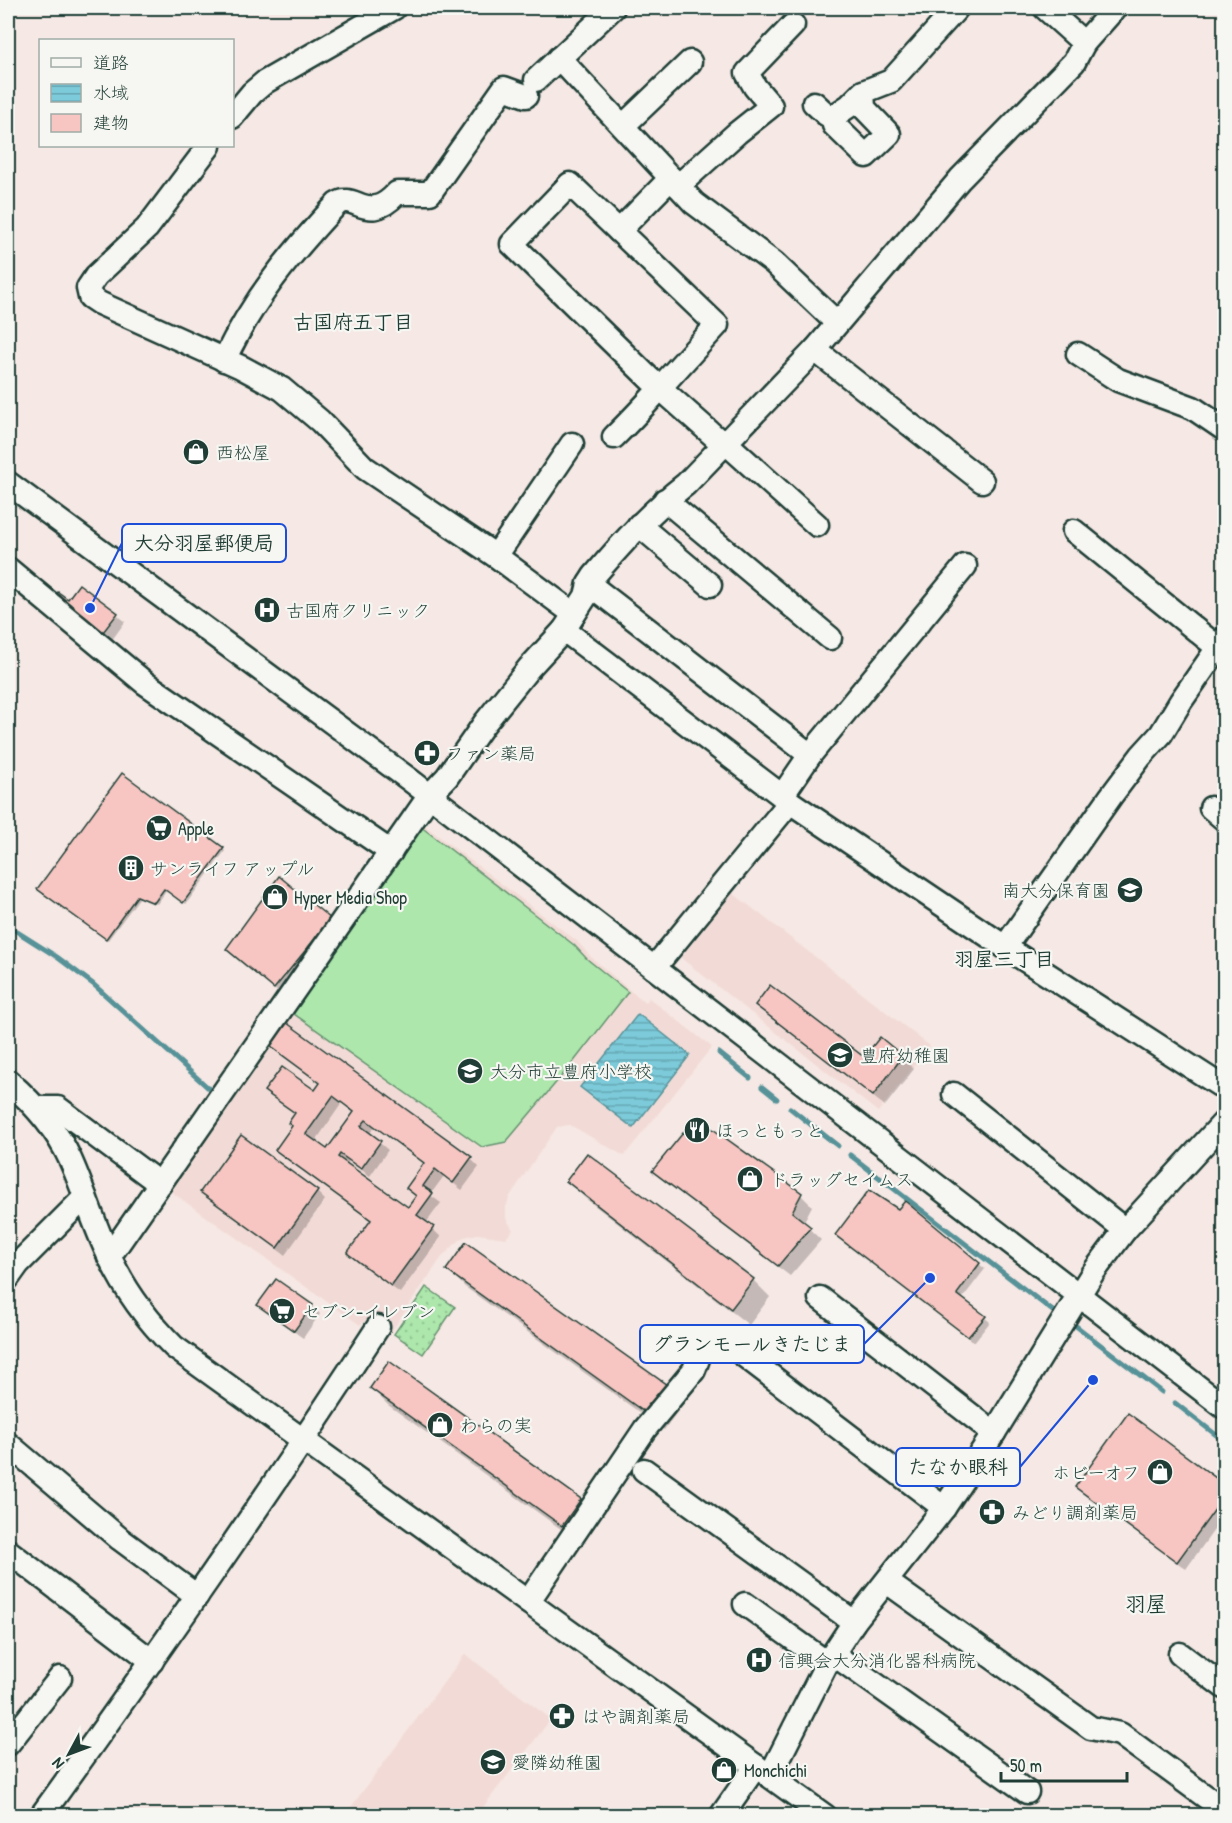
<svg xmlns="http://www.w3.org/2000/svg" width="1232" height="1823" font-family="'Patrick Hand','Klee One',sans-serif">
<style>
.built{fill:#f2dbd7}
.grass{fill:#ade7ac;stroke:#669270;stroke-width:1.5}
.park{fill:url(#park-dots);stroke:#669270;stroke-width:1.5}
.water{fill:url(#water-rules);stroke:#579298;stroke-width:1.5}
.shadow{fill:#0003;fill-rule:evenodd}
.lines{fill:none;stroke-linecap:round;stroke-linejoin:round}
.stream{stroke:#579298;stroke-width:5}
.building{fill:#f7c6c2;stroke:#1f3d34;stroke-width:1.5;fill-rule:evenodd}
.minor-casing{stroke:#1f3d34;stroke-width:27}
.minor{stroke:#f6f6f2;stroke-width:22}
.labels{text-anchor:middle;dominant-baseline:central;stroke-width:4.5;stroke-linejoin:round;paint-order:stroke}
.poi-label{font-size:18px;fill:#1f3d34;stroke:#f6f6f2;text-anchor:start}
.neighbourhood-label{font-size:20px;font-weight:bold;fill:#1f3d34;stroke:#f6f6f2}
.quarter-label{font-size:21px;font-weight:bold;fill:#1f3d34;stroke:#f6f6f2}
.leader{fill:none;stroke:#1d4ed8;stroke-width:2}
.callout-dot{fill:#1d4ed8;stroke:#f6f6f2;stroke-width:2}
.callout{fill:#f6f6f2;stroke:#1d4ed8;stroke-width:2}
.callout-label{font-size:20px;text-anchor:middle;font-weight:bold;fill:#1f3d34}
</style>
<defs>
<pattern id="park-dots" width="8" height="8" patternUnits="userSpaceOnUse" patternTransform="scale(1.5)"><rect width="8" height="8" fill="#ade7ac"/><path d="M2 2h.1M6 6h.1" fill="none" stroke="#94c795" stroke-width="1.8" stroke-linecap="round"/></pattern>
<pattern id="water-rules" width="6" height="5" patternUnits="userSpaceOnUse" patternTransform="scale(1.5)"><rect width="6" height="5" fill="#7dcbda"/><path d="M0 2.5h6" fill="none" stroke="#66a6b2"/></pattern>
</defs>
<rect width="100%" height="100%" fill="#f6e8e4"/>
<filter id="ink" filterUnits="userSpaceOnUse"><feTurbulence type="fractalNoise" baseFrequency=".0167" numOctaves="2"/><feDisplacementMap in="SourceGraphic" scale="12" xChannelSelector="R" yChannelSelector="G"/><feConvolveMatrix kernelMatrix="1 2 1 2 8 2 1 2 1" color-interpolation-filters="sRGB"/></filter>
<g filter="url(#ink)">
<g class="built">
<path d="M420 822 577 941 590 956 633 993 646 1002 649 998 712 1047 624 1156 570 1125 557 1127 510 1196 506 1207V1218L513 1230 506 1238 478 1234 464 1237 454 1245 442 1257 389 1335 366 1320 360 1325 167 1189 224 1114 240 1089 253 1052Z"/>
<path d="M729 890 930 1046 878 1112 677 955Z"/>
<path d="M465 1654 551 1719 477 1815H345Z"/>
</g>
<path class="grass" d="M420 826 574 945 587 959 628 992 575 1060 506 1142 482 1147 287 1009Z"/>
<path class="park" d="M426 1287 455 1307 423 1354 394 1334Z"/>
<path class="water" d="M638 1014 690 1055 633 1128 580 1087Z"/>
<g class="shadow">
<path d="M69 601 117 614 125 622 109 644Z"/>
<path d="M223 849 225 851 186 904 167 890 157 904 140 897 108 940 41 891Z"/>
<path d="M330 920 286 999 228 949Z"/>
<path d="M757 1005 864 1060 880 1040 914 1069 885 1106 769 1016Z"/>
<path d="M272 1046 471 1159 479 1167 462 1190 444 1176 430 1195 441 1203 426 1223 441 1237 400 1293 357 1262 349 1253 372 1222 285 1158 277 1150 294 1126 296 1114 266 1091 315 1092 321 1084ZM342 1103 355 1113 328 1151 315 1142ZM375 1127 425 1164 417 1197 408 1209 346 1165 349 1161 370 1176 388 1150 369 1134Z"/>
<path d="M654 1170 801 1195 812 1206 803 1223 821 1240 790 1276 666 1182Z"/>
<path d="M568 1181 753 1280 770 1297 749 1325 585 1198Z"/>
<path d="M202 1191 317 1192 325 1200 285 1255 210 1200Z"/>
<path d="M843 1240 979 1264 985 1269 962 1299 990 1322 974 1342Z"/>
<path d="M448 1270 666 1387 683 1404 664 1430 465 1287Z"/>
<path d="M259 1305 312 1306 320 1314 303 1338 268 1313Z"/>
<path d="M389 1363 580 1500 597 1517 579 1542 388 1405 371 1388Z"/>
<path d="M1129 1416 1224 1486V1516L1186 1569 1085 1495 1077 1487Z"/>
</g>
<g class="lines">
<g class="stream">
<path d="M8 926 57 957 93 984 214 1093"/>
<path d="M719 1053 750 1078"/>
<path d="M762 1087 777 1099"/>
<path d="M790 1108 838 1146"/>
<path d="M850 1155 1058 1315"/>
<path d="M1076 1326 1162 1392"/>
<path d="M1175 1403 1224 1441"/>
</g>
</g>
<g class="building">
<path d="M79 584 118 613 100 636 52 600 58 592 68 599Z"/>
<path d="M122 773 224 848 183 903 164 889 154 903 137 896 106 939 37 889Z"/>
<path d="M279 876 331 919 274 989 226 949Z"/>
<path d="M770 985 864 1057 880 1037 903 1056 873 1096 755 1005Z"/>
<path d="M287 1023 472 1157 453 1183 435 1169 423 1186 433 1193 417 1215 434 1227 391 1286 347 1253 371 1220 275 1150 292 1126 288 1123 295 1113 264 1091 282 1067 315 1090 320 1083 270 1046ZM333 1096 354 1112 327 1149 306 1134ZM366 1120 424 1163 406 1188 416 1196 408 1207 338 1157 340 1154 361 1169 381 1141 361 1126Z"/>
<path d="M696 1117 802 1193 792 1212 811 1227 778 1266 652 1171Z"/>
<path d="M241 1135 318 1191 277 1248 200 1192Z"/>
<path d="M587 1153 754 1279 731 1309 566 1181Z"/>
<path d="M869 1190 898 1209 905 1201 980 1263 957 1294 986 1316 968 1337 835 1235Z"/>
<path d="M466 1242 667 1385 647 1414 446 1270Z"/>
<path d="M276 1279 313 1305 294 1331 257 1305Z"/>
<path d="M389 1361 581 1499 562 1526 370 1388Z"/>
<path d="M1128 1413 1224 1484V1497L1177 1562 1075 1487Z"/>
</g>
<g class="lines">
<defs>
<g id="minor">
<path d="M1045 8 1084 43"/>
<path d="M559 58 694 203 774 263 837 323"/>
<path d="M536 80 613 8"/>
<path d="M863 92 864 108 889 134 866 156 834 125V116L849 106 863 92 891 81 957 8"/>
<path d="M814 103 827 115 834 116"/>
<path d="M232 117 252 93 265 82 394 8"/>
<path d="M623 126 690 62"/>
<path d="M209 146 147 228 96 276 88 288 90 297 99 303 241 367 282 389 320 421 365 468 496 556 574 614"/>
<path d="M678 186 737 133 771 106 755 87 747 73 793 25"/>
<path d="M619 231 671 178"/>
<path d="M815 350 982 481"/>
<path d="M1078 354 1118 380 1193 408 1224 429"/>
<path d="M224 360C254 298 290 254 337 204 355 191 367 226 397 193H430L504 88 526 96"/>
<path d="M614 437C632 419 650 401 666 381L717 325 570 184 512 244 650 379 723 444"/>
<path d="M725 442 817 525"/>
<path d="M8 483 410 780 1224 1407"/>
<path d="M665 500 830 638"/>
<path d="M639 525 710 585"/>
<path d="M1074 531 1217 647"/>
<path d="M496 556 572 444"/>
<path d="M8 569 145 683 391 852"/>
<path d="M589 584 810 755"/>
<path d="M564 630 790 802 1005 947 1224 1088"/>
<path d="M782 796 810 755 965 566"/>
<path d="M1211 808 1224 819"/>
<path d="M1005 947 1111 796 1141 756 1161 734 1181 701 1224 639"/>
<path d="M654 968 790 802"/>
<path d="M8 1081C32 1102 57 1130 70 1159 85 1192 94 1226 110 1258 126 1292 148 1321 174 1347L825 1816"/>
<path d="M954 1094 1125 1230"/>
<path d="M36 1108H58L160 1184"/>
<path d="M109 1257 430 795 447 777 484 724 529 668 564 630 586 596 589 584 594 576C622 543 651 511 686 484L815 350 960 179 1074 62 1084 43 1115 8"/>
<path d="M8 1278 18 1264 85 1197"/>
<path d="M820 1298 994 1433"/>
<path d="M729 1344 944 1508"/>
<path d="M8 1444 120 1539 197 1596"/>
<path d="M644 1470 854 1622"/>
<path d="M8 1551 152 1661"/>
<path d="M887 1582 1091 1728 1120 1734 1224 1810"/>
<path d="M528 1602 645 1429 694 1370 698 1359 697 1348"/>
<path d="M745 1604 827 1663"/>
<path d="M833 1654 1027 1792"/>
<path d="M1180 1654 1224 1687"/>
<path d="M8 1744 60 1678"/>
<path d="M770 1776 827 1663 854 1622 944 1508 994 1433 1092 1274 1125 1230 1224 1122"/>
<path d="M41 1816C157 1655 270 1493 378 1327"/>
<path d="M721 1816 756 1766"/>
</g>
</defs>
<use href="#minor" class="minor-casing"/>
<use href="#minor" class="minor"/>
</g>
</g>
<defs>
<symbol id="shop-disc" viewBox="-11 -11 22 22"><circle r="9.5" fill="#1f3d34" stroke="#f6f6f2"/><path d="M-5-2.5h2.3a2.7 3.5 0 0 1 5.4 0H5L5.5 6h-11ZM-1.5-2.5h3a1.5 2.3 0 0 0-3 0Z" fill="#fff"/></symbol>
<symbol id="hospital-disc" viewBox="-11 -11 22 22"><circle r="9.5" fill="#1f3d34" stroke="#f6f6f2"/><path d="M-5-5h3v3.5h4V-5h3V5h-3V1.5h-4V5h-3Z" fill="#fff"/></symbol>
<symbol id="pharmacy-disc" viewBox="-11 -11 22 22"><circle r="9.5" fill="#1f3d34" stroke="#f6f6f2"/><path d="M-2-6h4v4h4v4h-4v4h-4v-4h-4v-4h4Z" fill="#fff"/></symbol>
<symbol id="supermarket-disc" viewBox="-11 -11 22 22"><circle r="9.5" fill="#1f3d34" stroke="#f6f6f2"/><path d="M-6-5.5h2.5l.6 2H6L4.5 2H-2.5L-4.4-4H-6ZM-1.5 3.2a1.3 1.3 0 1 0 .1 0ZM3 3.2a1.3 1.3 0 1 0 .1 0Z" fill="#fff"/></symbol>
<symbol id="building-disc" viewBox="-11 -11 22 22"><circle r="9.5" fill="#1f3d34" stroke="#f6f6f2"/><path d="M-4-6H4V6H1V3H-1V6H-4ZM-2.5-4.3h1.7v1.8h-1.7ZM.8-4.3h1.7v1.8H.8ZM-2.5-1h1.7V.8h-1.7ZM.8-1h1.7V.8H.8Z" fill="#fff"/></symbol>
<symbol id="school-disc" viewBox="-11 -11 22 22"><circle r="9.5" fill="#1f3d34" stroke="#f6f6f2"/><path d="M0-5L7-2L0 1L-7-2ZM-4 1L0 2.5L4 1V4Q0 6-4 4Z" fill="#fff"/></symbol>
<symbol id="restaurant-disc" viewBox="-11 -11 22 22"><circle r="9.5" fill="#1f3d34" stroke="#f6f6f2"/><path d="M-5-6h1v4h1v-4h1v4h1v-4h1v5L-1.5 .5V6h-2V.5L-5-1ZM5-6V6H3V1.5H1.5Q1.5-4 5-6Z" fill="#fff"/></symbol>
</defs>
<g fill-rule="evenodd">
<use href="#shop-disc" x="181" y="437" width="30" height="30"/>
<use href="#hospital-disc" x="252" y="595" width="30" height="30"/>
<use href="#pharmacy-disc" x="412" y="738" width="30" height="30"/>
<use href="#supermarket-disc" x="144" y="813" width="30" height="30"/>
<use href="#building-disc" x="116" y="853" width="30" height="30"/>
<use href="#school-disc" x="1115" y="875" width="30" height="30"/>
<use href="#shop-disc" x="260" y="882" width="30" height="30"/>
<use href="#school-disc" x="825" y="1040" width="30" height="30"/>
<use href="#school-disc" x="455" y="1056" width="30" height="30"/>
<use href="#restaurant-disc" x="682" y="1115" width="30" height="30"/>
<use href="#shop-disc" x="735" y="1164" width="30" height="30"/>
<use href="#supermarket-disc" x="267" y="1296" width="30" height="30"/>
<use href="#shop-disc" x="425" y="1410" width="30" height="30"/>
<use href="#shop-disc" x="1145" y="1457" width="30" height="30"/>
<use href="#pharmacy-disc" x="977" y="1497" width="30" height="30"/>
<use href="#hospital-disc" x="744" y="1645" width="30" height="30"/>
<use href="#pharmacy-disc" x="547" y="1701" width="30" height="30"/>
<use href="#school-disc" x="478" y="1747" width="30" height="30"/>
<use href="#shop-disc" x="709" y="1755" width="30" height="30"/>
</g>
<g class="labels">
<g class="poi-label">
<text x="216" y="452">西松屋</text>
<text x="286" y="610">古国府クリニック</text>
<text x="446" y="753">ファン薬局</text>
<text x="178" y="828">Apple</text>
<text x="150" y="868">サンライフ アップル</text>
<text x="1110" y="890" text-anchor="end">南大分保育園</text>
<text x="294" y="897">Hyper Media Shop</text>
<text x="860" y="1055">豊府幼稚園</text>
<text x="490" y="1071">大分市立豊府小学校</text>
<text x="716" y="1130">ほっともっと</text>
<text x="770" y="1179">ドラッグセイムス</text>
<text x="302" y="1311">セブン-イレブン</text>
<text x="460" y="1425">わらの実</text>
<text x="1140" y="1472" text-anchor="end">ホビーオフ</text>
<text x="1012" y="1512">みどり調剤薬局</text>
<text x="778" y="1660">信興会大分消化器科病院</text>
<text x="582" y="1716">はや調剤薬局</text>
<text x="512" y="1762">愛隣幼稚園</text>
<text x="744" y="1770">Monchichi</text>
</g>
<g class="neighbourhood-label">
<text x="353" y="321">古国府五丁目</text>
<text x="1004" y="958">羽屋三丁目</text>
</g>
<g class="quarter-label">
<text x="1146" y="1603">羽屋</text>
</g>
</g>
<path class="leader" d="M90 608L122 543M930 1278L864 1344M1093 1380L1020 1467"/>
<g class="callout-dot">
<circle cx="90" cy="608" r="6"/>
<circle cx="930" cy="1278" r="6"/>
<circle cx="1093" cy="1380" r="6"/>
</g>
<g class="callout">
<rect x="122" y="524" width="164" height="38" rx="6"/>
<rect x="640" y="1325" width="224" height="38" rx="6"/>
<rect x="896" y="1448" width="124" height="38" rx="6"/>
</g>
<g class="callout-label">
<text x="204" y="550">大分羽屋郵便局</text>
<text x="752" y="1351">グランモールきたじま</text>
<text x="958" y="1474">たなか眼科</text>
</g>
<rect width="1232" height="1823" fill="none" stroke="#f6f6f2" stroke-width="30"/>
<rect x="15" y="15" width="1202" height="1793" fill="none" stroke="#1f3d34" stroke-width="2" filter="url(#ink)"/>
<rect x="39" y="39" width="195" height="108" fill="#f6f6f2" stroke="#a0aca6" stroke-width="1.5"/>
<rect x="51" y="58" width="30" height="9" fill="#f6f6f2" stroke="#a0aca6" stroke-width="1.5"/>
<text x="93" y="69" font-size="18" fill="#1f3d34">道路</text>
<rect x="51" y="84" width="30" height="18" fill="url(#water-rules)" stroke="#a0aca6" stroke-width="1.5"/>
<text x="93" y="99" font-size="18" fill="#1f3d34">水域</text>
<rect x="51" y="114" width="30" height="18" fill="#f7c6c2" stroke="#a0aca6" stroke-width="1.5"/>
<text x="93" y="129" font-size="18" fill="#1f3d34">建物</text>
<g transform="translate(69 1754) rotate(229)" stroke="#f6f6f2" stroke-width="4.5" paint-order="stroke">
<path d="M0-4.5L10 22L0 15L-10 22Z" fill="#1f3d34"/>
<text y="-9" font-size="16" font-weight="bold" text-anchor="middle" fill="#1f3d34">N</text>
</g>
<path d="M1001 1772v9h126v-9" fill="none" stroke="#1f3d34" stroke-width="3"/>
<text x="1010" y="1772" font-size="18" fill="#1f3d34" stroke="#f6f6f2" stroke-width="4.5" paint-order="stroke">50 m</text>
</svg>
